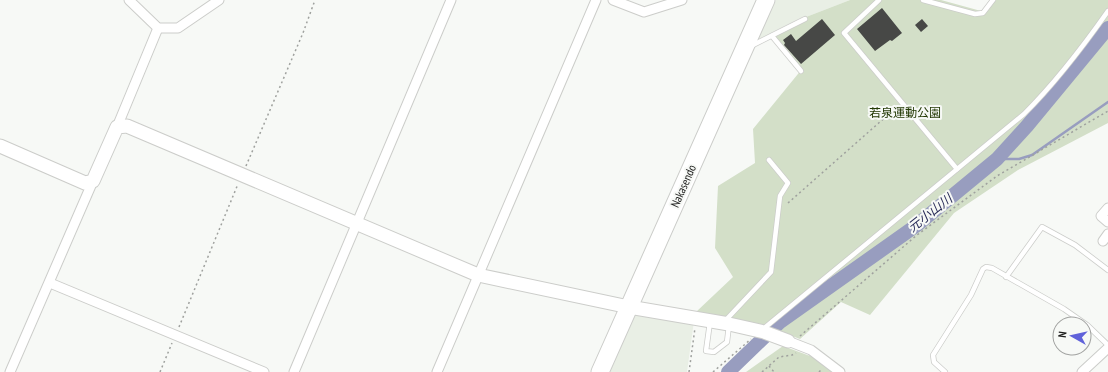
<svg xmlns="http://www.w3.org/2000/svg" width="1108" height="372" font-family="'PT Sans Narrow','Noto Sans JP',sans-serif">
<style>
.built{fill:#e9efe5}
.green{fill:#d3dfc8}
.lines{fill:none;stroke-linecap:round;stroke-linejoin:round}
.stream{stroke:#989dbf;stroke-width:2.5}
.river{stroke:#989dbf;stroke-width:14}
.building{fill:#474846}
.lane-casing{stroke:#cccdca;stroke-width:6}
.street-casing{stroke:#cccdca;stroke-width:11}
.secondary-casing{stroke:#cccdca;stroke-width:15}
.highway-casing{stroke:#cccdca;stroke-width:19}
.path{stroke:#9fa19e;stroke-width:1.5;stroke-dasharray:2 3;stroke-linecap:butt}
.lane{stroke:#fff;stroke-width:4.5}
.street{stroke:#fff;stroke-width:9}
.secondary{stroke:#fff;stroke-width:13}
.highway{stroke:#fff;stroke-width:17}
.labels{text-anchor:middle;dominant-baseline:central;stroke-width:4;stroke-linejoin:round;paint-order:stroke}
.park-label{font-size:12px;fill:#233905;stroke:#f7f9f6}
.street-label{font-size:12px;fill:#1f1f1e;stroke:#f7f9f6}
.water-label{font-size:13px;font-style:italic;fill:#292c59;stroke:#f7f9f6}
</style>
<rect width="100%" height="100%" fill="#f7f9f6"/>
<g class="built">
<path d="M776 0H850L806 17 804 16 756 41Z"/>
<path d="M640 313 694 321 687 372H610L635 315Z"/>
</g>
<g class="green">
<path d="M850 0H941L981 11 990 0H1108V123L1018 170 954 213 870 315 841 302 800 339 768 327 696 312 733 277 715 248 718 186 755 163 753 129 802 69 774 36 806 17Z"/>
<path d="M783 346 818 359 834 372H746Z"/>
</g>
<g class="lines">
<path class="stream" d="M997 159H1019L1032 155 1108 102"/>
<path class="river" d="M728 372 780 322 917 225 997 159 1027 126 1108 28"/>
</g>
<g class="building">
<path d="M882 8 902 33 892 41 890 40 875 51 857 29Z"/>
<path d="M822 19 835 35 801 64 784 45 785 43 783 40 791 34 796 41Z"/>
<path d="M922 19 928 26 921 32 915 25Z"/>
</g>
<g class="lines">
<defs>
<g id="lane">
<path d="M879 0 844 33 957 169"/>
<path d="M923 0 975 14 983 13 993 0"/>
<path d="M772 36 801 71"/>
<path d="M751 46 805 19"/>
<path d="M1006 277 1042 227 1075 245 1108 270"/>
<path d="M710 322 706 351 714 352 727 342 729 325"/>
<path d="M724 322 771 272 780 196 788 183 769 160"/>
<path d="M762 330 1024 114C1056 82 1082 48 1108 11"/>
<path d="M945 372 934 362 933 355 971 295 983 269 986 267 992 268 1064 309 1087 325 1108 345"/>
</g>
<g id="street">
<path d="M129 0 158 28H178L219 0"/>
<path d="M613 0 644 12 682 0"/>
<path d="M117 127 158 28"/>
<path d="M1108 208 1101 216 1108 222"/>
<path d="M1103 241 1108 234"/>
<path d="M50 283 264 372"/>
<path d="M788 341 811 350 840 372"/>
<path d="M10 372 93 181"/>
<path d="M294 372 451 0"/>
<path d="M437 372 596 0"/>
<path d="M1082 372 1108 348"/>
</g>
<path id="secondary" d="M0 146 85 183 93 181 117 127 127 126 478 275 629 307 729 324 764 332 788 341"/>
<path id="highway" d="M600 372 766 0"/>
</defs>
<use href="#lane" class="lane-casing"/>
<use href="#street" class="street-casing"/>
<use href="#secondary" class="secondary-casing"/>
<use href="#highway" class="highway-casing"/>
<g class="path">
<path d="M246 166 303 33 315 0"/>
<path d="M788 203 898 106"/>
<path d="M179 327 238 184"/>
<path d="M800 336 917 235 997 176 1108 111"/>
<path d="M769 366 774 372"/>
<path d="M160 372 172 343"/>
<path d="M689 372 695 328"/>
<path d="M713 372 751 339"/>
<path d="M762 372 779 357 792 355 796 353"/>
<path d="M819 372 822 369"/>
</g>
<use href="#lane" class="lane"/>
<use href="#street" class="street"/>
<use href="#secondary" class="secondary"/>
<use href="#highway" class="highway"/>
</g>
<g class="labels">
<g class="park-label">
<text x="905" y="112">若泉運動公園</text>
</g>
<g class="street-label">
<text transform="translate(683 186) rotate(-66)">Nakasendo</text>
</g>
<g class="water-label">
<text transform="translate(930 213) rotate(-38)">元小山川</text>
</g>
</g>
<g transform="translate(1072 336) rotate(278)"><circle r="19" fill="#f7f9f6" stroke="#a1a2a0"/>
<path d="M0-3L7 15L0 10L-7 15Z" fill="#6062da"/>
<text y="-6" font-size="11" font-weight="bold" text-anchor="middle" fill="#1f1f1e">N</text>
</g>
</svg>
